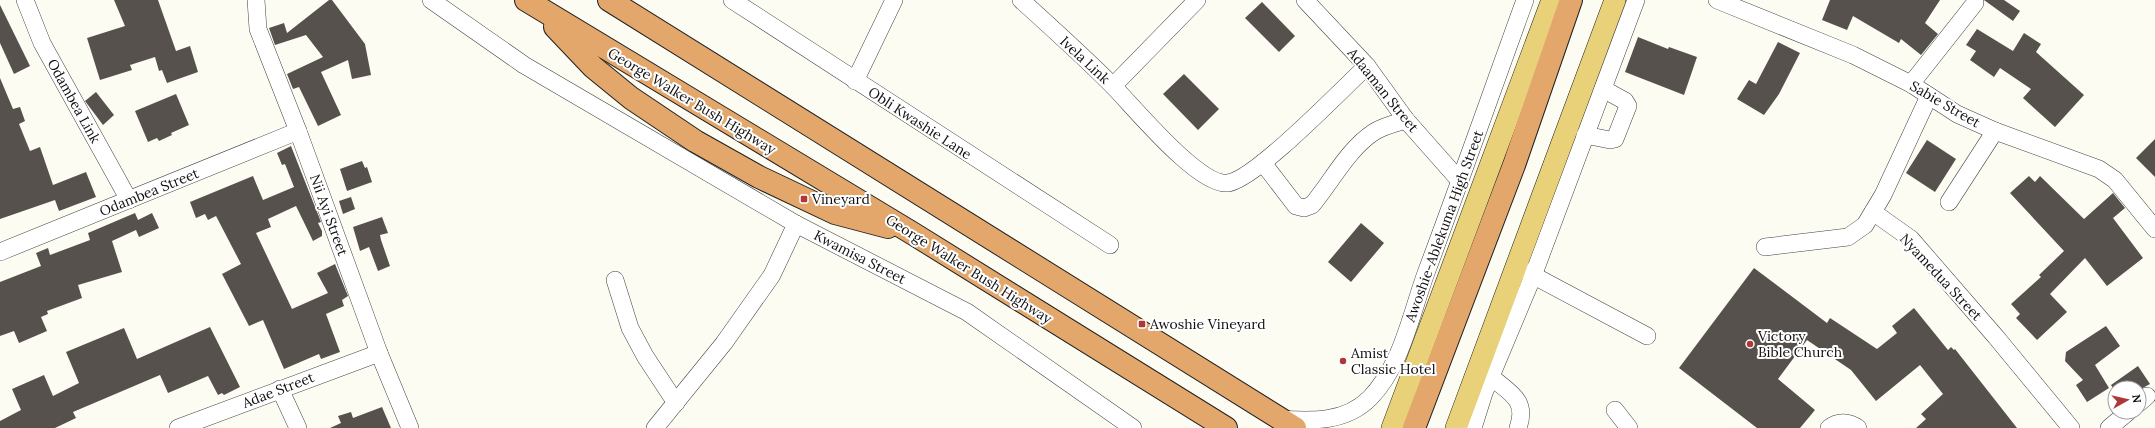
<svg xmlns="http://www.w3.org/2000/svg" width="2155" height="428" font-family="Lora,serif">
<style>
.building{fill:#56514d}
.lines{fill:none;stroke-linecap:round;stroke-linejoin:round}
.minor-casing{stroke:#424242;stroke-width:18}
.major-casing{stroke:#202020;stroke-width:22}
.highway-casing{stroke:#202020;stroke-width:24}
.minor{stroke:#fff;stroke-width:17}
.major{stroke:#e8d178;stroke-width:21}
.highway{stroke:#e3a66b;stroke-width:22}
.poi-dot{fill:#af3739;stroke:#fff;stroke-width:1.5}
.labels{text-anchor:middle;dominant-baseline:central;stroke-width:4;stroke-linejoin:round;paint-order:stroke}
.street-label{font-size:14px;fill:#0f0f0f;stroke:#fff}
.poi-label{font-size:14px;fill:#0f0f0f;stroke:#fff;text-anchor:start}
</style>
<rect width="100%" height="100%" fill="#fdfcf3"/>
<g class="building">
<path d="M114 0H158L176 51 190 46 198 72 167 83 162 70 159 71 155 57 130 65 132 70 100 80 87 38 125 26Z"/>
<path d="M329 0H332L365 44 371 75 352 79 348 60 321 72 341 115 318 126 299 87 293 89 287 74 323 57 306 35 275 45 269 28 284 23 287 33Z"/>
<path d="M1830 0H1940L1925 23 1938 34 1921 55 1901 39 1899 43 1853 16 1847 30 1822 20Z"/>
<path d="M1984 0H2004L2020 11 2013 21Z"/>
<path d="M1262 2 1295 36 1279 52 1245 18Z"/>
<path d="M0 5 30 66 14 74 0 43Z"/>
<path d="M1977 29 2013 51 2024 33 2041 44 2036 52 2084 95 2055 127 2023 98 2031 89 2000 68 1994 77 1970 60 1976 51 1966 45Z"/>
<path d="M1638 37 1668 49 1669 47 1697 57 1684 95 1625 72Z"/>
<path d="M1778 42 1800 53 1779 94 1764 115 1737 99 1749 80 1756 84Z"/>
<path d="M1184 74 1219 109 1198 130 1163 94Z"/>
<path d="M0 78 13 109 20 107 25 121 19 124 30 151 40 147 53 185 86 172 96 197 59 211 55 200 0 219Z"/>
<path d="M96 92 114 115 103 125 85 101Z"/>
<path d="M176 94 189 125 171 133 172 135 159 141 157 138 148 142 135 111Z"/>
<path d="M2155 139V177L2136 158Z"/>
<path d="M1927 140 1956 159 1935 192 1906 173Z"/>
<path d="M291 146 321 222 318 223 322 231V236L313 241 296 206 268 219 271 227 256 233 292 309 328 293 317 273 335 264 348 296 342 300 344 306 326 314 340 352 321 359 319 354 284 369 263 320 249 326 222 274 241 264 216 216 208 220 205 214 196 218 190 202 253 176 263 200 294 187 285 164 282 165 277 153Z"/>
<path d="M362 161 365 168 367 167 372 182 347 191 340 169Z"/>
<path d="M2029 176 2035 182 2040 176 2084 219 2113 193 2125 208 2113 218 2143 258 2107 286 2085 258 2050 294 2067 312 2037 340 2016 318 2020 314 2011 304 2041 277 2039 275 2064 251 2010 193Z"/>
<path d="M351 197 355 209 343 214 339 201Z"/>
<path d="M135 213 138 220 152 213 159 228 139 237 136 230 112 241 122 272 78 285 82 298 47 311 48 314 41 317 47 331 19 343 14 331 0 336V282L41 266 36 253 48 248 50 255 90 240 88 233Z"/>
<path d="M382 217 388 233 380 235 381 240 390 266 378 271 369 247 360 251 353 227Z"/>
<path d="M1361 223 1384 243 1351 282 1328 262Z"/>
<path d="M1754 268 1827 323 1830 318 1877 349 1897 333 1892 326 1914 308 1948 350 1951 347 1954 350 1955 349 2017 428H1916L1926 419 1921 414 1943 394 1920 365 1876 401 1851 370 1807 340 1778 379 1815 410 1800 428H1757L1679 368Z"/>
<path d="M2106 326 2120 346 2095 365 2109 388 2087 402 2076 385 2083 380 2065 361 2066 352Z"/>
<path d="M210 327 240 387 224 395 222 393 218 395 208 376 168 393 160 375 73 412 76 418 55 428H0V421L21 410 12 389 44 375 53 396 79 383 66 352 124 328 137 359Z"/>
<path d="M2138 366 2150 384 2139 390V388H2115V391L2111 385Z"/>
<path d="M382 407 391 428H330L341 423 338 416 351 412 353 418Z"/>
</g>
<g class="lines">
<defs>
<g id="minor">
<path d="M25 0 42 43 129 200"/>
<path d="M256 0 258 29 298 131 379 353 410 428"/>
<path d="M431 0 524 65 796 224 967 312 1133 428"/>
<path d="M732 0 1110 245"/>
<path d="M1021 0C1052 28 1083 56 1112 85 1133 106 1199 187 1228 183 1256 179 1342 89 1367 66"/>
<path d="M1305 0 1367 66 1406 120 1460 181"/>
<path d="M1717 0 1853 55 1911 84 1957 114 1995 131 2099 169 2115 180 2155 229"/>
<path d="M855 81 894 0"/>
<path d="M1911 84 1975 3"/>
<path d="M1113 86 1197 0"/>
<path d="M1585 135 1610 140 1615 139 1628 106 1625 101 1603 89"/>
<path d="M1263 163 1296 206 1304 208 1312 205C1332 181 1348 149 1374 132 1383 126 1396 123 1406 120"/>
<path d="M1949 202 1995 131"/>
<path d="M1873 212 1911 239 1996 337 2071 428"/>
<path d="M1765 247 1848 237 1865 225 1883 195 1929 96"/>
<path d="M0 252 298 131"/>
<path d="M1523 270 1647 336"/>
<path d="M615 280 630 328 645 356 676 403"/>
<path d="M1491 377C1510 393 1528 400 1518 428"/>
<path d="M280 389 298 428"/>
<path d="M2139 403 2147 396"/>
<path d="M1615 410 1629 428"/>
<path d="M1279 419C1312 421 1345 423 1370 398 1402 365 1411 314 1426 273 1460 182 1492 91 1525 0"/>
<path d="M178 428 379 353"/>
<path d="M655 428 724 343 772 275 796 224"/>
<path d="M1473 428 1484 393 1533 276 1636 0"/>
<path d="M1829 428C1838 421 1848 421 1858 428"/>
<path d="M2109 428 2128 412"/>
</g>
<g id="major">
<path d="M1392 428 1552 0"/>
<path d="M1456 428 1615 0"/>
</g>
<g id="highway">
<path d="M526 0 912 233 1226 428"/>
<path d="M609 0 1295 428"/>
<path d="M555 27 593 67 631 98 695 141 759 177 835 213 888 227"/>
<path d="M1414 428 1514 165 1571 0"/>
</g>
</defs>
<use href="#minor" class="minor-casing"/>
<use href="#major" class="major-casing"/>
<use href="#highway" class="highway-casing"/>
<use href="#minor" class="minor"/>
<use href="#major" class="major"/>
<use href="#highway" class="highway"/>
</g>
<g class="poi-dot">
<rect x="800" y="195" width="8" height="8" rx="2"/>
<rect x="1138" y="320" width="8" height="8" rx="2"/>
<circle cx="1750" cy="344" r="4"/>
<circle cx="1343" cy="361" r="4"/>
</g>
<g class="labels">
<g class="street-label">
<text transform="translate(1085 60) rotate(43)">Ivela Link</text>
<text transform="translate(1383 90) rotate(51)">Adaaman Street</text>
<text transform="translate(74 101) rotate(61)">Odambea Link</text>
<text transform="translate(692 101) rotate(31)">George Walker Bush Highway</text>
<text transform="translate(1945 104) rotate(30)">Sabie Street</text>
<text transform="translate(920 123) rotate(33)">Obli Kwashie Lane</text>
<text transform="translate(149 192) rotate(-22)">Odambea Street</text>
<text transform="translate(329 215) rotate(70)">Nii Ayi Street</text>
<text transform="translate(1444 226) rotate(-70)">Awoshie-Ablekuma High Street</text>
<text transform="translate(860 257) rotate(27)">Kwamisa Street</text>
<text transform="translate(969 269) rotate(32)">George Walker Bush Highway</text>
<text transform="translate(1941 277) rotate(47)">Nyamedua Street</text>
<text transform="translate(278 390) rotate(-21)">Adae Street</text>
</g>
<g class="poi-label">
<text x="812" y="199">Vineyard</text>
<text x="1150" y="324">Awoshie Vineyard</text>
<text x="1758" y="336">Victory<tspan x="1758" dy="16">Bible Church</tspan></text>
<text x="1351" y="353">Amist<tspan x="1351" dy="16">Classic Hotel</tspan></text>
</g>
</g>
<g transform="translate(2127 400) rotate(82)"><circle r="19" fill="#ffffff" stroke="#9f9f9f"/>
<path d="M0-3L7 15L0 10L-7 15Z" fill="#af3739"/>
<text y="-6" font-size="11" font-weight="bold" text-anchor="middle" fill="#0f0f0f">N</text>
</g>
</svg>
